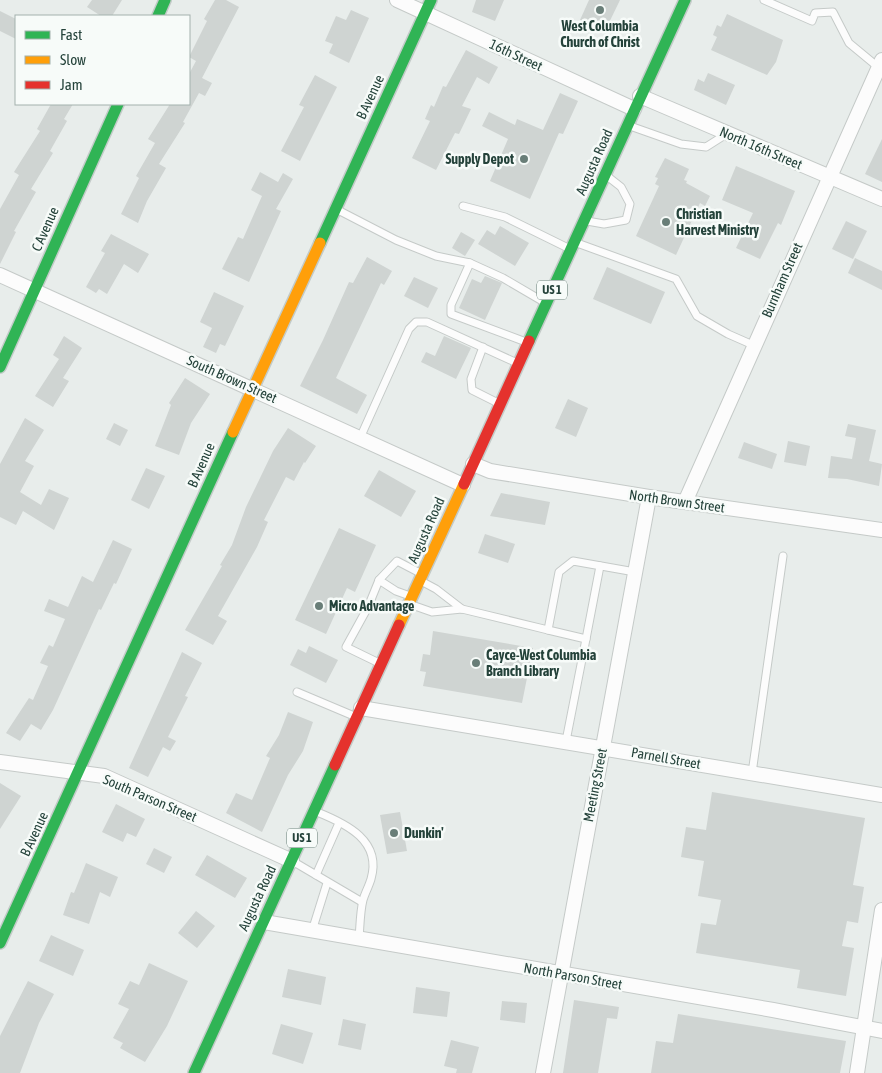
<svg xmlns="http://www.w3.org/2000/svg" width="882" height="1073" font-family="'Asap Condensed',sans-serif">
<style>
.building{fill:#cfd4d2}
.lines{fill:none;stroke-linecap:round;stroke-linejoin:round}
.lane-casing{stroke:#c5cac8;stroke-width:9}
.street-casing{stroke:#c5cac8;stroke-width:16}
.fast-casing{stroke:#c3cbc8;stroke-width:14}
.slow-casing{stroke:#c3cbc8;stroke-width:14}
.jam-casing{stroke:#c3cbc8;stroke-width:14}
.lane{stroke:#fcfcfc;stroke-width:7}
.street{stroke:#fcfcfc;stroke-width:14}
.fast{stroke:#30b455;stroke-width:11}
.slow{stroke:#ff9f0a;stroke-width:11}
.jam{stroke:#e5322d;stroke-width:11}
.poi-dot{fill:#697e78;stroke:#f7fbf9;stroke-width:2}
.labels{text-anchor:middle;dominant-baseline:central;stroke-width:5;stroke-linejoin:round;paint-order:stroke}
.shield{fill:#f7fbf9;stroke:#637a73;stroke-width:1}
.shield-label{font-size:12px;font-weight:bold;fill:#24423a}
.poi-label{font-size:14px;font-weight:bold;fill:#24423a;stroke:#f7fbf9;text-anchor:start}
.street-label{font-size:14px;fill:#24423a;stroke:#f7fbf9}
</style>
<rect width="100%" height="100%" fill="#e8edeb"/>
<g class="building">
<path d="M92 0H122L112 16H101L87 7Z"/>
<path d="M215 0H226L239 7 202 78 212 83 205 96 199 93 183 122 185 123 159 164 166 168 147 201 138 223 121 214 139 178 136 176 155 143 148 139 170 104H189V74L196 61 189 57 207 21 204 19Z"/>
<path d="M476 0H504L495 21 472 12Z"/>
<path d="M589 0H620L605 31 580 20Z"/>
<path d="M351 10 369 18 349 63 329 53 333 44 325 41 336 16 346 20Z"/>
<path d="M0 11 16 19V39L0 31Z"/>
<path d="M727 14 783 40 776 62 767 75 711 50 717 37 713 35 717 25 721 27Z"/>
<path d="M466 50 498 67 489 84 477 77 462 106 471 109 459 134 455 133 436 170 412 158 430 121 425 119 431 105 434 107 443 86 446 87Z"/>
<path d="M708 73 735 85 726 105 694 90 698 79 704 82Z"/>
<path d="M315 75 337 87 300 161 281 151 304 107 299 105Z"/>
<path d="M560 93 578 101 563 134 559 133 530 199 490 181 508 139 482 126 489 112 515 125 517 119 543 130Z"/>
<path d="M51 104H73L64 119 67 121 50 151 53 153 31 189 36 192 14 231 16 232 0 264V209L19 175 14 172 40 131 37 129Z"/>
<path d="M882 139V182L865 174Z"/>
<path d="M665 158 689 169 684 180 687 181 686 183 710 196 705 206 700 203 676 255 636 236 659 186 655 184 658 178 655 177Z"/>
<path d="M736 166 795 191 781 225 778 223 760 259 736 248 753 213 722 200Z"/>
<path d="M260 172 278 182 283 173 293 179 276 209 281 211 249 282 222 269 238 237 243 239 262 196 251 190Z"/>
<path d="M846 221 867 231 853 259 832 249Z"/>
<path d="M500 226 529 243 515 266 478 244 487 230 495 235Z"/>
<path d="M461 232 475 240 465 256 452 248Z"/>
<path d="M111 234 149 254 138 273 124 264 107 294 99 289 96 293 86 287 105 253 101 251Z"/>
<path d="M367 257 392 271 384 285 381 283 336 378 367 395 357 414 300 386 323 340 349 282 353 283Z"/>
<path d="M855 258 882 271V290L848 273Z"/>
<path d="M607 267 665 292 651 324 593 299Z"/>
<path d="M485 276 502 283 485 320 459 308 472 279 481 283Z"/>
<path d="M414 277 438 288 428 308 404 296Z"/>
<path d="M214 292 244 306 225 346 220 344 216 353 203 347 212 328 200 322Z"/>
<path d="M64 336 82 348 63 378 69 381 53 407 35 396 59 359 53 355Z"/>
<path d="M444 336 471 348 456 379 421 362 426 352 435 356Z"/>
<path d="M185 378 210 394 191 423 179 455 155 446 171 405 169 403Z"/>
<path d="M568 399 588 408 576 437 555 428Z"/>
<path d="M25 418 44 430 25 461 34 466 20 492 41 505 49 489 69 498 54 530 23 511 16 525 0 517V464Z"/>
<path d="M114 423 128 430 120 446 106 439Z"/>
<path d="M848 424 876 430 869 461 882 464 879 486 847 479 828 478 831 456 852 459 856 438 845 436Z"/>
<path d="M288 428 316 446 305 463 304 462 294 481 286 477 264 520 268 522 257 547 218 616 227 621 213 645 185 630 222 566 220 565 232 545 246 507 273 451Z"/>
<path d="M788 441 810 446 806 466 784 462Z"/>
<path d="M744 442 777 454 772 469 738 458Z"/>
<path d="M146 468 165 476 149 509 131 500Z"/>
<path d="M379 470 416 491 401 517 364 496Z"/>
<path d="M501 493 550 502 545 525 490 516Z"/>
<path d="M339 528 376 545 355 592 347 588 326 634 295 620Z"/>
<path d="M485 534 515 544 508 563 478 553Z"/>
<path d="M113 540 132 549 116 584 114 583 101 610 99 609 53 710 41 730 31 724 20 741 6 733 29 698 33 700 48 666 40 663 49 645 53 647 65 619 44 611 49 599 68 607 82 576 93 582Z"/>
<path d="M433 631 533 648 522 703 423 686 426 672 420 671 423 654 430 655Z"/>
<path d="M309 646 338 660 326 683 290 665 298 649 306 653Z"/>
<path d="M182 652 202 663 185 696 188 697 168 737 176 741 170 751 163 747 148 777 129 768Z"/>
<path d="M288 712 313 722 303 751 288 775 262 832 226 813 236 793 252 800 270 758 266 756 279 735Z"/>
<path d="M0 783 21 796 0 829Z"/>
<path d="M712 792 865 818 853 885 864 887 858 923 847 921 842 946 854 948 846 996 797 988 800 970 696 953 701 923 716 925 721 900 698 896 704 861 681 857 686 827 706 830Z"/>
<path d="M116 804 145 819 136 837 127 833 123 842 102 832Z"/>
<path d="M400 812 407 851 387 854 380 815Z"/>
<path d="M154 848 172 857 164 873 146 864Z"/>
<path d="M207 855 247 878 235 898 195 875Z"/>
<path d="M86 863 118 877 110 897 100 892 89 924 63 915 71 892 74 893Z"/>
<path d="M196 911 215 926 197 948 178 933Z"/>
<path d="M51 935 84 950 73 976 39 961Z"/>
<path d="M149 963 188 981 167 1026 145 1062 120 1048 123 1043 113 1038 129 1009 118 1004 130 981 139 985Z"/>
<path d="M288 969 326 977 321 1005 282 997Z"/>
<path d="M28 981 54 994 39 1023 20 1073H0V1036Z"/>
<path d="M416 987 450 992 447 1017 413 1013Z"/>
<path d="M574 1000 619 1007 617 1019 607 1018 598 1073H563Z"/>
<path d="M502 1001 527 1003 525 1023 500 1020Z"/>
<path d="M678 1014 846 1041 840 1073H651L656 1041 673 1043Z"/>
<path d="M343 1019 366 1024 361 1050 338 1045Z"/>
<path d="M281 1024 313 1033 303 1064 272 1054Z"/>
<path d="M451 1040 479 1047 472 1073H456L457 1069 444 1066Z"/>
</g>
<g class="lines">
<defs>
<g id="lane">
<path d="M764 0 812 21 815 13 833 12 849 43 878 67"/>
<path d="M630 126 681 144 706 147 728 133"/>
<path d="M463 206 505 217 568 248"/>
<path d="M336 209 396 240 436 256 470 263 503 278 544 302"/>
<path d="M587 221 604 224 626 220 630 204 621 187 607 176"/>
<path d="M577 243 676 279 697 316 728 334 753 345"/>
<path d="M470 263 451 305V314L526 342"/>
<path d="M483 347 471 379 472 390 498 403"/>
<path d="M360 438 409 329 416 322H427L517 363"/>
<path d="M379 580 397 561 420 573"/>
<path d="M421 581 436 589 462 609"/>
<path d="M412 605 432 612 462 609 548 630 559 572 573 561 635 572"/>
<path d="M548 630 586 639 566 741"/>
<path d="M586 639 600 566"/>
<path d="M379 663 346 647 368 607 379 580 396 591 410 596"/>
<path d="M297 692 354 716"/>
<path d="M752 773 783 556"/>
<path d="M317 812C347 824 382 841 371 879 369 886 365 893 363 900 360 912 360 927 359 939"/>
<path d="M294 862 362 902"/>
<path d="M316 875 339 823"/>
<path d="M312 931 327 883"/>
</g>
<g id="street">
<path d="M397 0 634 109"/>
<path d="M640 96 882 199"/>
<path d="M0 275 463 485"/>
<path d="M473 464 490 471 649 497 882 530"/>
<path d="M685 502 882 60"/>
<path d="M361 708 882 795"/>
<path d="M0 762 104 776 292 861"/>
<path d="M264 922 773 1010 882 1031"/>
<path d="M543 1073 649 497"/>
<path d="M857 1073 882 910"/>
</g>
<g id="fast">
<path d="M158 16 165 0"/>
<path d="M320 243 431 0"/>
<path d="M529 341 685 0"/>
<path d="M0 367 118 104"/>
<path d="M0 943 233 432"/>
<path d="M194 1073 335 765"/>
</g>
<g id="slow">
<path d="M233 432 320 243"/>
<path d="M399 625 464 484"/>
</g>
<g id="jam">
<path d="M464 484 529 341"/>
<path d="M335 765 399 625"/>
</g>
</defs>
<use href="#lane" class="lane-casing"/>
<use href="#street" class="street-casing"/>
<use href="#fast" class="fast-casing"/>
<use href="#slow" class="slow-casing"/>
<use href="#jam" class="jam-casing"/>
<use href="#lane" class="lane"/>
<use href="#street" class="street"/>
<use href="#fast" class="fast"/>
<use href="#slow" class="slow"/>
<use href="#jam" class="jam"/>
</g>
<g class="poi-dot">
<circle cx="600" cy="10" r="5"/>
<circle cx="524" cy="159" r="5"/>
<circle cx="666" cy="222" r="5"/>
<circle cx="319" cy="606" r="5"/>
<circle cx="476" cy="663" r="5"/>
<circle cx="394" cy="833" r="5"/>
</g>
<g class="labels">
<g class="shield">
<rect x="537" y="280.5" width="30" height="19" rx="4"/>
<rect x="287" y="828.5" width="30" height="19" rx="4"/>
</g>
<g class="shield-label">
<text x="552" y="290">US 1</text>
<text x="302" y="838">US 1</text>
</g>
<g class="poi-label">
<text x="600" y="26" text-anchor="middle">West Columbia<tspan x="600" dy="16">Church of Christ</tspan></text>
<text x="514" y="159" text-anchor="end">Supply Depot</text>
<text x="676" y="214">Christian<tspan x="676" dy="16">Harvest Ministry</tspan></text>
<text x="329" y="606">Micro Advantage</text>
<text x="486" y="655">Cayce-West Columbia<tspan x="486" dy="16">Branch Library</tspan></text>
<text x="404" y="833">Dunkin'</text>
</g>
<g class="street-label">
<text transform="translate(516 55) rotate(25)">16th Street</text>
<text transform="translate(370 97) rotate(-65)">B Avenue</text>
<text transform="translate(761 148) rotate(23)">North 16th Street</text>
<text transform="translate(594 162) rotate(-66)">Augusta Road</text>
<text transform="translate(45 229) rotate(-66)">C Avenue</text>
<text transform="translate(782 280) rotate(-66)">Burnham Street</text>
<text transform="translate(232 379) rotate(24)">South Brown Street</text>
<text transform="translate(201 465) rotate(-66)">B Avenue</text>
<text transform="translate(677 501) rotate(8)">North Brown Street</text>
<text transform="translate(426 530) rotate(-66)">Augusta Road</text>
<text transform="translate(666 758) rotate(10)">Parnell Street</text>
<text transform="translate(595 785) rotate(-79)">Meeting Street</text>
<text transform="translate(150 798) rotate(23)">South Parson Street</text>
<text transform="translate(34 834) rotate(-65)">B Avenue</text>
<text transform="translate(257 898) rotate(-65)">Augusta Road</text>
<text transform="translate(573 976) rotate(10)">North Parson Street</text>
</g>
</g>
<rect x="15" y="15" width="175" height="90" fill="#f7fbf9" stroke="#a3b1ad"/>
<rect x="25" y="31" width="25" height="8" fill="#30b455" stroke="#a3b1ad"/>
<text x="60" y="40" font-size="15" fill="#24423a">Fast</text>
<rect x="25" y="56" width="25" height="8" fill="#ff9f0a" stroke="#a3b1ad"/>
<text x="60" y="65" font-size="15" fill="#24423a">Slow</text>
<rect x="25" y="81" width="25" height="8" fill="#e5322d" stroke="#a3b1ad"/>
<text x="60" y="90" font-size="15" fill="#24423a">Jam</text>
</svg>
